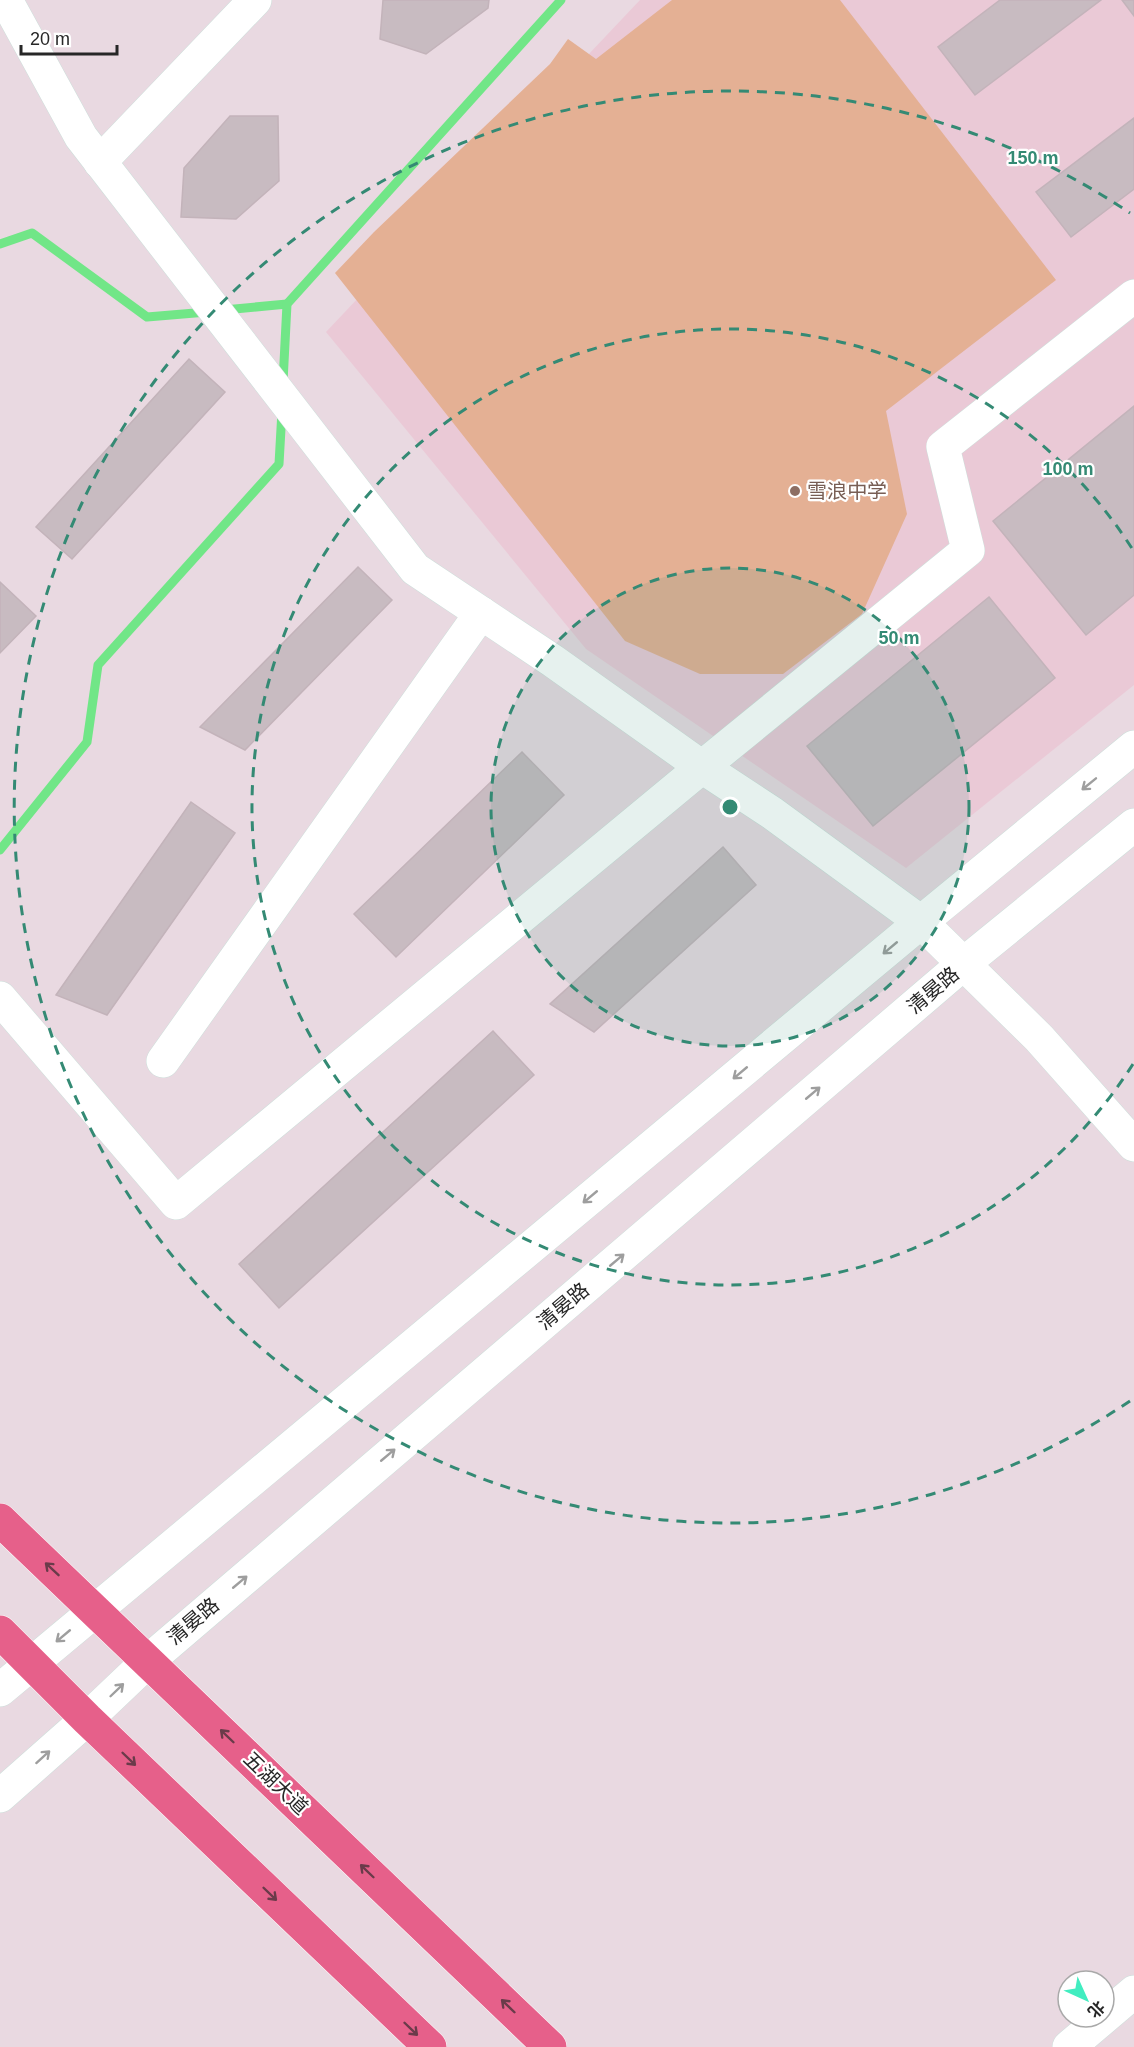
<svg xmlns="http://www.w3.org/2000/svg" width="1134" height="2047" font-family="Arial,'Noto Sans SC',sans-serif">
<style>
.education{fill:#eac9d6}
.pitch{fill:#e4b094}
.lines{fill:none;stroke-linecap:round;stroke-linejoin:round}
.stream{stroke:#71e687;stroke-width:9}
.building{fill:#c8bbc1;stroke:#c3b3ba;stroke-width:1.5}
.minor-casing{stroke:#cedfdb;stroke-width:34}
.major-casing{stroke:#fff;stroke-width:34}
.minor{stroke:#fff;stroke-width:33}
.major{stroke:#e6608a;stroke-width:33}
.oneway{stroke:#9e9e9e}
.oneway2{stroke:#6a3b4a}
.ring{fill:none;stroke:#348a74;stroke-width:3;stroke-dasharray:10 8}
.education-dot{fill:#8d6e63;stroke:#fff;stroke-width:2}
.labels{text-anchor:middle;dominant-baseline:central;stroke-width:4.5;stroke-linejoin:round;paint-order:stroke}
.education-label{font-size:20px;fill:#785e54;stroke:#fff;text-anchor:start}
.street-label{font-size:20px;fill:#272727;stroke:#fff}
.centre{fill:#348a74;stroke:#fff;stroke-width:3}
.ring-label{font-size:18px;text-anchor:middle;font-weight:bold;fill:#348a74;stroke:#fff;stroke-width:4.5;stroke-linejoin:round;paint-order:stroke}
</style>
<rect width="100%" height="100%" fill="#e9d9e1"/>
<path class="education" d="M640 0H1134V685L906 868 586 649 326 332Z"/>
<path class="pitch" d="M672 0H840L1056 280 886 411 907 514 862 614 783 674H700L625 641 335 273 374 232 550 64 568 39 596 59Z"/>
<g class="lines">
<g class="stream">
<path d="M0 244 32 233 147 317 207 312"/>
<path d="M224 310 287 304"/>
<path d="M283 382 287 304 561 0"/>
<path d="M0 850 87 742 98 665 279 464 282 411"/>
</g>
</g>
<g class="building">
<path d="M383 0H489L488 8 426 54 380 39Z"/>
<path d="M1000 0H1101L975 95 938 47Z"/>
<path d="M1122 0H1134V16Z"/>
<path d="M230 116H278L279 181 236 219 181 217 184 168Z"/>
<path d="M1134 118V189L1071 237 1036 192Z"/>
<path d="M189 359 225 392 72 559 36 527Z"/>
<path d="M1134 406V595L1086 635 993 521Z"/>
<path d="M358 567 392 600 245 750 200 727Z"/>
<path d="M0 582 36 616 0 653Z"/>
<path d="M989 597 1055 678 873 826 807 746Z"/>
<path d="M522 752 564 795 396 957 354 914Z"/>
<path d="M191 802 235 833 107 1015 56 995Z"/>
<path d="M723 847 756 885 594 1032 550 1004Z"/>
<path d="M493 1031 534 1075 279 1308 239 1264Z"/>
</g>
<g class="lines">
<defs>
<g id="minor">
<path d="M6 0 81 137 415 569 553 661 702 767 772 813 921 922 1039 1038 1134 1145"/>
<path d="M100 162 255 0"/>
<path d="M0 998 176 1203 702 767 968 550 943 447 1134 296"/>
<path d="M163 1061 481 613"/>
<path d="M0 1690 921 922 1134 747"/>
<path d="M0 1796 87 1719 148 1661 962 965 1134 825"/>
<path d="M1069 2047 1134 1992"/>
</g>
<g id="major">
<path d="M0 1520 550 2047"/>
<path d="M0 1632 87 1719 430 2047"/>
</g>
</defs>
<use href="#minor" class="minor-casing"/>
<use href="#major" class="major-casing"/>
<use href="#minor" class="minor"/>
<use href="#major" class="major"/>
</g>
<defs><path id="oneway-shaft" d="M-6 0H5M1.5-3L5.5 0L1.5 3" fill="none" stroke-width="1.6" stroke-linecap="round" stroke-linejoin="round" transform="scale(1.5)"/></defs>
<g class="oneway">
<use href="#oneway-shaft" transform="translate(1089 784) rotate(141)"/>
<use href="#oneway-shaft" transform="translate(890 948) rotate(140)"/>
<use href="#oneway-shaft" transform="translate(740 1073) rotate(140)"/>
<use href="#oneway-shaft" transform="translate(813 1093) rotate(-40)"/>
<use href="#oneway-shaft" transform="translate(590 1197) rotate(140)"/>
<use href="#oneway-shaft" transform="translate(617 1260) rotate(-40)"/>
<use href="#oneway-shaft" transform="translate(388 1455) rotate(-40)"/>
<use href="#oneway-shaft" transform="translate(240 1582) rotate(-40)"/>
<use href="#oneway-shaft" transform="translate(63 1636) rotate(140)"/>
<use href="#oneway-shaft" transform="translate(117 1690) rotate(-44)"/>
<use href="#oneway-shaft" transform="translate(43 1757) rotate(-42)"/>
</g>
<g class="oneway2">
<use href="#oneway-shaft" transform="translate(52 1569) rotate(-137)"/>
<use href="#oneway-shaft" transform="translate(227 1736) rotate(-136)"/>
<use href="#oneway-shaft" transform="translate(129 1759) rotate(44)"/>
<use href="#oneway-shaft" transform="translate(367 1871) rotate(-136)"/>
<use href="#oneway-shaft" transform="translate(270 1894) rotate(44)"/>
<use href="#oneway-shaft" transform="translate(508 2006) rotate(-136)"/>
<use href="#oneway-shaft" transform="translate(411 2029) rotate(44)"/>
</g>
<circle cx="730" cy="807" r="239" fill="#348a74" fill-opacity=".12"/>
<g class="ring">
<circle cx="730" cy="807" r="239"/>
<path d="M1133 1064A478 478 0 1 1 1133 550"/>
<path d="M1130 1401A716 716 0 1 1 1130 213"/>
</g>
<circle class="education-dot" cx="795" cy="491" r="6"/>
<g class="labels">
<g class="education-label">
<text x="807" y="491">雪浪中学</text>
</g>
<g class="street-label">
<text transform="translate(933 990) rotate(-40)">清晏路</text>
<text transform="translate(563 1306) rotate(-40)">清晏路</text>
<text transform="translate(193 1621) rotate(-40)">清晏路</text>
<text transform="translate(276 1783) rotate(44)">五湖大道</text>
</g>
</g>
<circle cx="730" cy="807" r="9" class="centre"/>
<g class="ring-label">
<text x="1033" y="164">150 m</text>
<text x="1068" y="475">100 m</text>
<text x="899" y="644">50 m</text>
</g>
<g transform="translate(1086 1999) rotate(135)"><circle r="28" fill="#ffffff" stroke="#a9a9a9" stroke-width="1.5"/>
<path d="M0-4.5L10 22L0 15L-10 22Z" fill="#41edc0"/>
<text y="-9" font-size="16" font-weight="bold" text-anchor="middle" fill="#272727">北</text>
</g>
<path d="M21 45v9h96v-9" fill="none" stroke="#272727" stroke-width="3"/>
<text x="30" y="45" font-size="18" fill="#272727" stroke="#ffffff" stroke-width="4.5" paint-order="stroke">20 m</text>
</svg>
